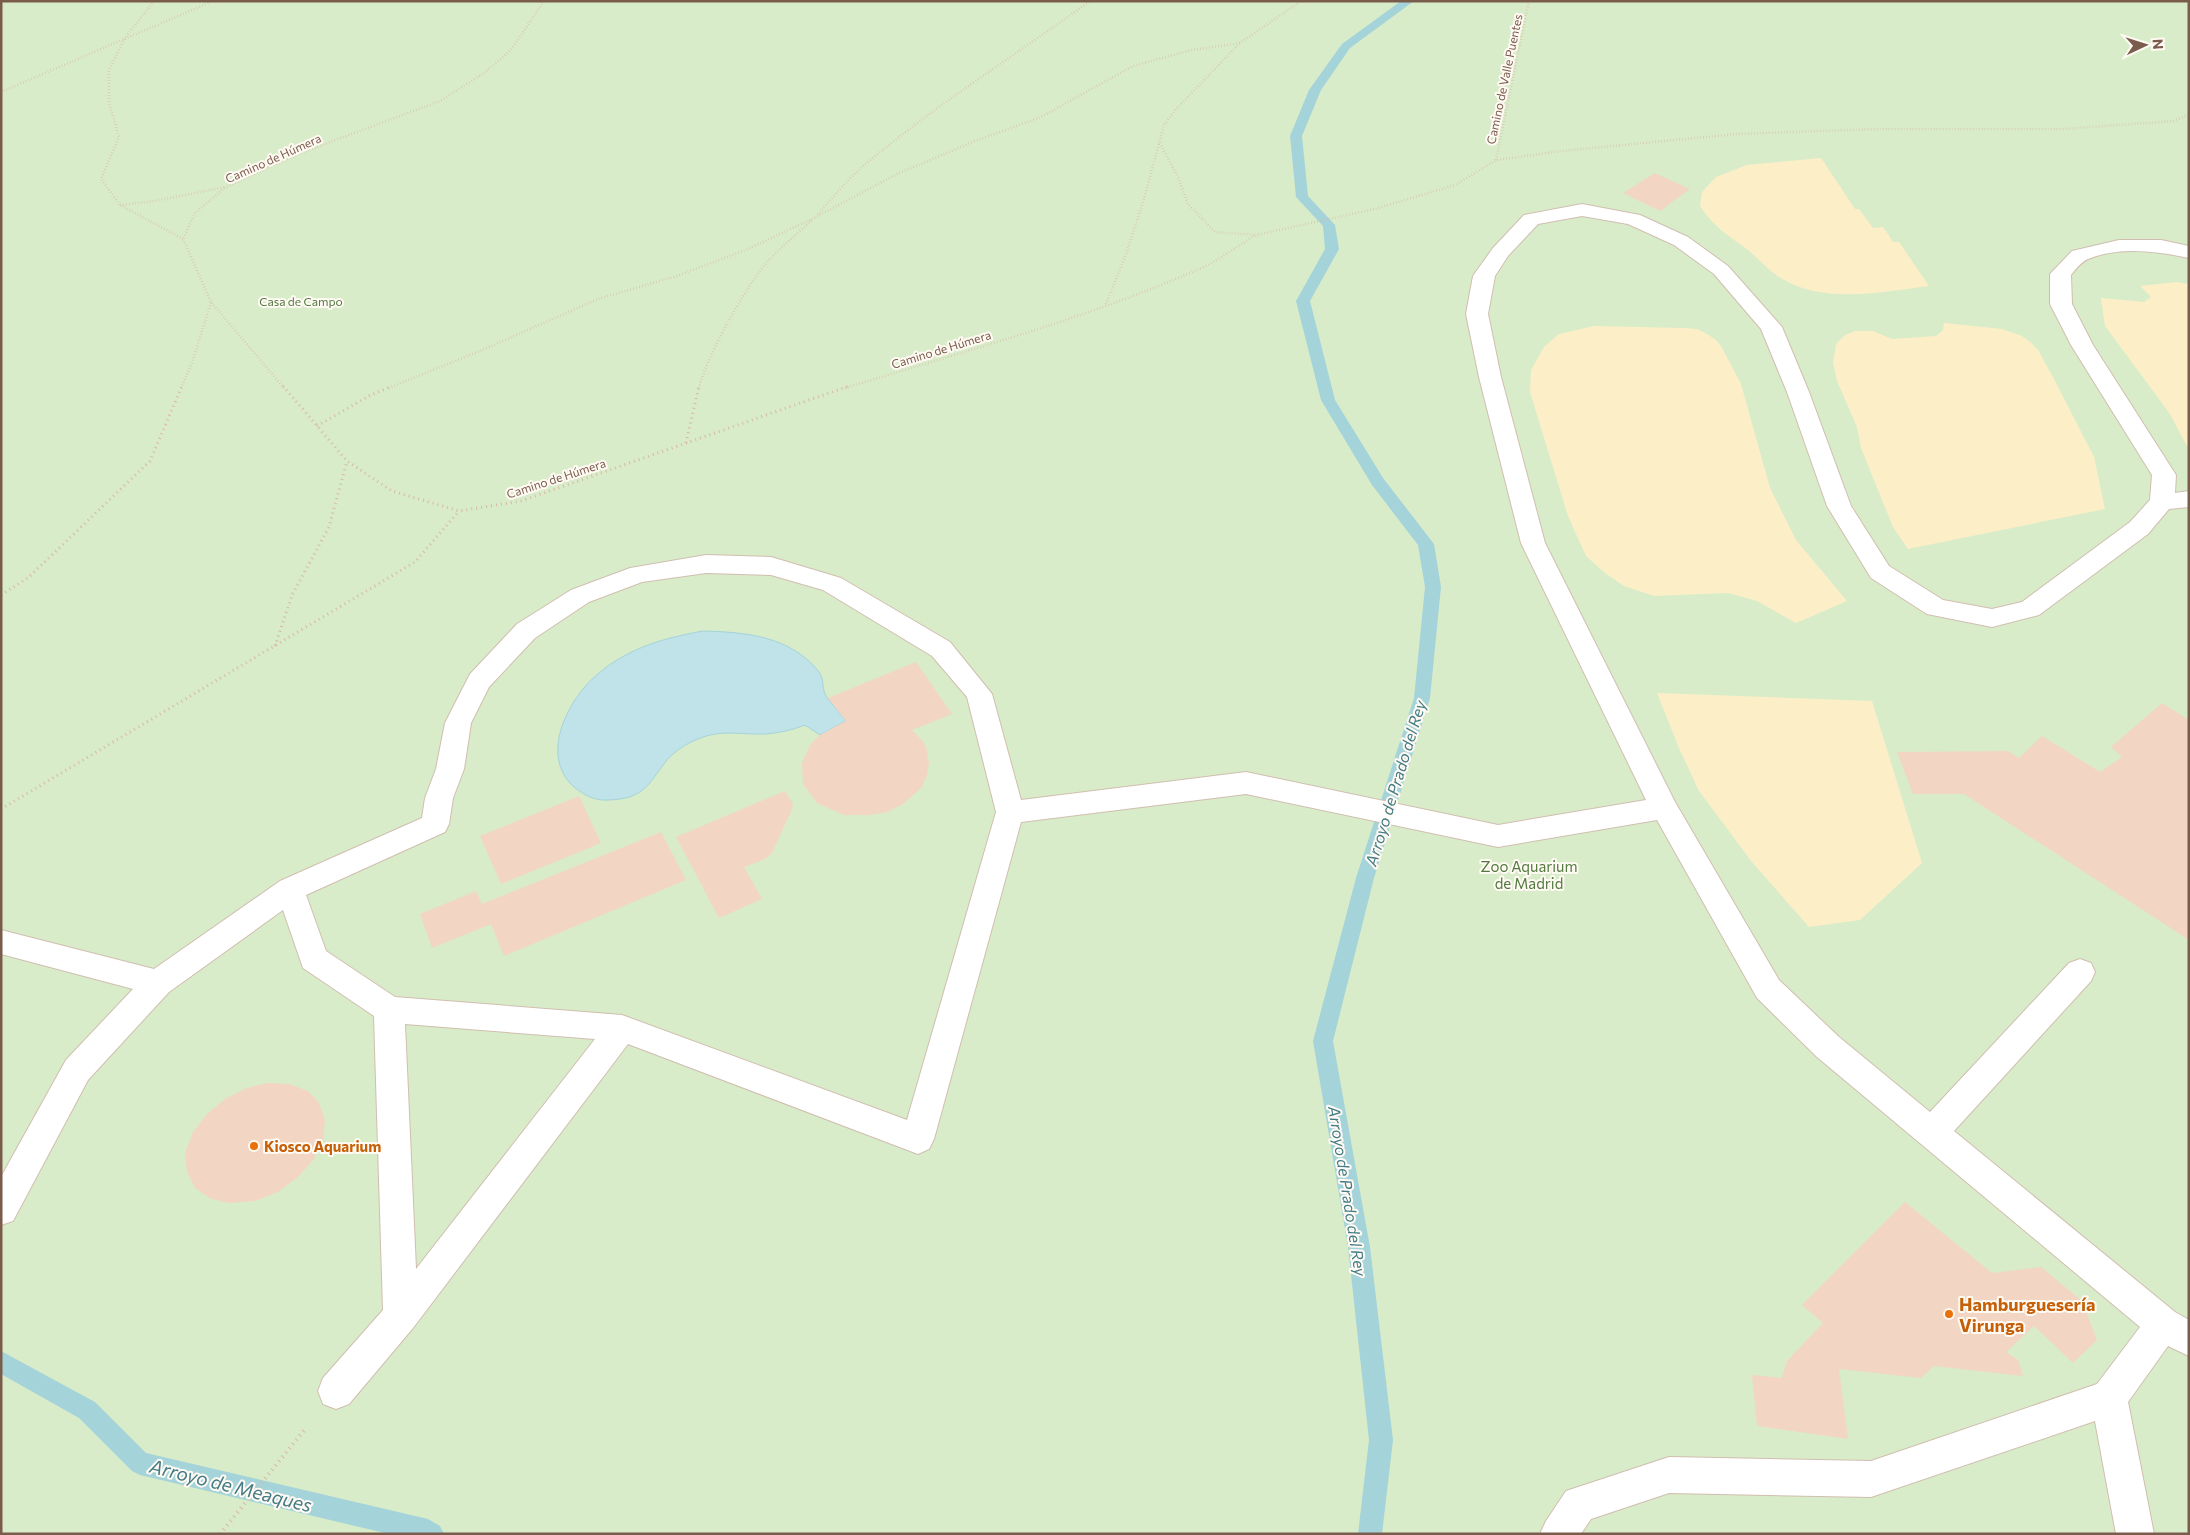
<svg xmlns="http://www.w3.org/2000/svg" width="2190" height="1535" font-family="Commissioner,sans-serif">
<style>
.green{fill:#d8ecc9}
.sand{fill:#fcefc7}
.water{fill:#bfe3e8;stroke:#a5d3da}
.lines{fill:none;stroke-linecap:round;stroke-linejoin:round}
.stream{fill:#a5d3da;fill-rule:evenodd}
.building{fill:#f3d5c3}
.minor-casing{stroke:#d1beb0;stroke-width:2}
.path-far2{stroke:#d9b8a5;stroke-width:2.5;stroke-dasharray:0.5 2.5;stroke-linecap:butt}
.path-far1{stroke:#d9b8a5;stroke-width:3;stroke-dasharray:1 4;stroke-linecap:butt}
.path{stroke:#d9b8a5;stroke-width:4;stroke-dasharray:1 4.5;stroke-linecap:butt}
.minor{fill:#fff;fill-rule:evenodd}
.food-dot{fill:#e8710a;stroke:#fffaf3;stroke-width:2}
.labels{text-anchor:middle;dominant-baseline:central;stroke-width:4;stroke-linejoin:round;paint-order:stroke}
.far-street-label{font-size:12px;fill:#7a5c4d;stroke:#fffaf3}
.far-park-label{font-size:12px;fill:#537a41;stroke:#fffaf3}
.park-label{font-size:15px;fill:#537a41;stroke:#fffaf3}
.food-label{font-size:15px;font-weight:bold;fill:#c56008;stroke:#fffaf3;text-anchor:start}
.water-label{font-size:16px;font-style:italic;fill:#437c86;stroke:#fffaf3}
.near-food-label{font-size:18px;font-weight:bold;fill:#c56008;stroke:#fffaf3;text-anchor:start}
.near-water-label{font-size:19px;font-style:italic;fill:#437c86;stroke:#fffaf3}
</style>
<rect width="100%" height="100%" fill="#fdf6ec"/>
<rect class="green" x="1" y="1" width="2188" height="1533"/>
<g class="sand">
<path d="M1821 158 1855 209H1859L1873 228 1883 227 1893 242H1899L1929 286C1880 292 1823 305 1779 277 1767 269 1758 258 1747 249 1726 234 1715 228 1700 206L1702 192 1716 177 1747 165Z"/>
<path d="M2177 282 2189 284V450L2170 414 2105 326 2101 298 2144 302 2151 297 2140 286Z"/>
<path d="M1944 323 2002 329 2022 336 2030 342 2038 350 2054 379 2094 457 2105 509 1908 549 1893 527 1861 448 1857 427 1837 381 1833 363 1836 344 1845 335 1855 331H1873L1892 339 1936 336 1943 330Z"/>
<path d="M1594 326 1683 328 1697 329 1707 334 1716 340 1721 346 1741 384 1770 488 1796 540 1847 601 1796 623 1757 601 1728 593 1654 596 1624 586 1605 573 1586 556 1568 516 1530 392 1531 370 1544 347 1559 334Z"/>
<path d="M1657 693 1872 701 1922 863 1860 920 1809 927 1752 862 1699 791 1679 748Z"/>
</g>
<path class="water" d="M703 631C745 632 791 636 819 672 824 678 822 687 825 694 827 699 842 715 846 721L820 735 805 725C792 730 779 733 765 734 741 735 721 729 698 739 687 743 675 751 667 760 648 784 645 799 608 800 595 801 584 795 574 787 538 755 569 697 599 673 630 647 665 638 703 631Z"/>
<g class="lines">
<g class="stream">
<path d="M1401 1H1414L1350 48 1321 90 1302 136 1308 196 1335 225 1339 249 1310 301 1335 400 1383 478 1434 544 1441 587 1430 698 1374 878 1333 1041 1370 1247 1393 1440 1382 1534H1358L1369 1440 1348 1247 1313 1041 1356 878 1414 698 1425 587 1418 545 1372 485 1321 400 1296 301 1325 249 1323 226 1296 197 1290 136 1309 90 1342 44Z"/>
<path d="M1 1351 95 1402 146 1453 428 1519 440 1526 444 1534H389L140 1475 132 1471 79 1418 1 1374Z"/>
</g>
</g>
<g class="building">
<path d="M1655 173 1690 189 1660 211 1623 193Z"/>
<path d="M916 662 952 714 912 730 924 743 927 751 929 763 927 775 922 787 903 804 887 812 870 815H844L817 803 803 784 802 763 810 745 820 735 846 721 828 698Z"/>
<path d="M2162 703 2189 720V940L1964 794H1913L1897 752 2008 751 2019 758 2042 736 2100 772 2122 757 2111 747Z"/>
<path d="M785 791 793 804 792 809 772 853 765 859 744 867 762 899 719 918 676 837Z"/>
<path d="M579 796 601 843 501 884 480 836Z"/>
<path d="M661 832 686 880 504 956 491 924 432 948 420 914 476 891 482 904Z"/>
<path d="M268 1083 289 1084 308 1091 319 1103 325 1120 323 1140 314 1159 298 1177 278 1192 255 1201 230 1203 211 1199 195 1188 187 1172 185 1153 193 1132 207 1114 225 1099 247 1088Z"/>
<path d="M1905 1202 1992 1273 2041 1267 2082 1301 2097 1340 2073 1363 2034 1326 2006 1352 2018 1360 2023 1376 1934 1366 1921 1378 1839 1369 1848 1439 1757 1426 1752 1375 1782 1378 1787 1361 1823 1323 1802 1305Z"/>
</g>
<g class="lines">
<defs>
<path id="minor" d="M1582 204 1640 215 1688 237 1728 266 1782 327 1809 392 1851 506 1889 566 1943 600 1992 609 2022 602 2130 522 2150 500 2152 475 2071 345 2050 304V274L2072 251 2119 240H2161L2189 246V258C2157 251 2119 246 2088 259 2081 262 2075 270 2071 275L2072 304 2093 345 2176 475 2175 493 2189 491V507L2169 509 2148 534 2039 615 1992 627 1927 614 1871 578 1827 506 1787 392 1761 329 1714 274 1674 245 1628 224 1582 216 1538 224 1508 256 1495 276 1488 314 1501 377 1545 543 1675 802 1779 980 1839 1037 1930 1112 2069 963 2080 959 2091 963 2095 972 2091 981 1954 1131 2175 1312 2189 1320V1356L2168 1346 2128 1402 2154 1534H2116L2095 1421 1871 1497 1669 1493 1591 1519 1581 1534H1540L1546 1521 1566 1491 1669 1457 1871 1461 2097 1384 2140 1327 1817 1057 1757 998 1657 820 1498 847 1246 794 1021 822 934 1139 929 1149 918 1154 628 1044 413 1328 349 1404 336 1409 323 1404 318 1391 323 1378 383 1310 374 1016 303 968 283 910 169 992 88 1080 13 1221 1 1225V1177L66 1060 133 989 1 954V930L154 969 280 881 422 818 425 798 436 769 445 723 470 674 517 624 571 590 630 568 706 555 771 557 841 578 950 642 992 694 1021 800 1246 772 1498 825 1646 800 1521 543 1479 377 1466 314 1473 276 1493 248 1524 215ZM706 573 771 575 823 590 932 656 967 697 996 812 907 1120 622 1015 395 997 326 951 306 895 445 832 449 824 453 798 464 769 471 723 489 687 535 638 589 602 642 582ZM405 1024 595 1039 416 1269Z"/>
</defs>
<use href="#minor" class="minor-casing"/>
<g class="path-far2">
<path d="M154 1 125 38 109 70V102L119 137 101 179 120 205 183 239"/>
<path d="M1 92 213 1"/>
<path d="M1160 143 1178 177 1188 204 1215 232 1256 235 1375 209 1455 185 1496 160 1562 151 1736 134 1878 129H2064L2173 121 2189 115"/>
<path d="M1496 160 1529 1"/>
<path d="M120 205 155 201 225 187"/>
<path d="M818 214C832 199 846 181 862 167 934 106 1014 56 1090 1"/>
<path d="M1106 304 1126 254 1144 199 1164 125 1177 108 1240 43 1301 1"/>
<path d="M181 388 192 363 211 302"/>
<path d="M284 388 211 302 183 239 195 213 226 187 301 153 440 101 484 73 511 50 544 1"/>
<path d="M389 388 482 350 598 299 677 276 748 249 814 218 897 174 975 141 1041 117 1133 66 1192 50 1240 43"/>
<path d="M699 388C706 357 747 284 768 261 782 246 798 233 813 219"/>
<path d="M845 388C963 352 1084 319 1197 270 1218 261 1237 246 1256 235"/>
</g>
<g class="path-far1">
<path d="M283 386 347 461 392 491 459 511 521 501 849 386"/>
<path d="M317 426 369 396 392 386"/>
<path d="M686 443 699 386"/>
<path d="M1 595 29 577 150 461 182 386"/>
<path d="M275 646 292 595 329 527 347 461"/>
<path d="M1 809 415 562 459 511"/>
</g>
<path class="path" d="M220 1534 306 1428"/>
<use href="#minor" class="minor"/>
</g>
<g class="food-dot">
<circle cx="254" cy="1146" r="5"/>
<circle cx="1949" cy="1314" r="5"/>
</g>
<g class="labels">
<g class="far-street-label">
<text transform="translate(1504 79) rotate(-78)">Camino de Valle Puentes</text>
<text transform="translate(273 158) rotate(-24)">Camino de Húmera</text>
<text transform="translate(941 349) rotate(-17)">Camino de Húmera</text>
<text transform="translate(556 478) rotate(-18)">Camino de Húmera</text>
</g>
<g class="far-park-label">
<text x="301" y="301">Casa de Campo</text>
</g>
<g class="park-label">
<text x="1529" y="866">Zoo Aquarium<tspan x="1529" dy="17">de Madrid</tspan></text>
</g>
<g class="food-label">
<text x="264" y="1146">Kiosco Aquarium</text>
</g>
<g class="water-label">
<text transform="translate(1395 783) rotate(-73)">Arroyo de Prado del Rey</text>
<text transform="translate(1348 1191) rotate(81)">Arroyo de Prado del Rey</text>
</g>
<g class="near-food-label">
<text x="1959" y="1304">Hamburguesería<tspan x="1959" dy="21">Virunga</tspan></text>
</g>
<g class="near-water-label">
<text transform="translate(231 1485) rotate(14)">Arroyo de Meaques</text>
</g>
</g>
<rect width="2190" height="1535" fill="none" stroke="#7a5c4d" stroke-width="5"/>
<g transform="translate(2145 45) rotate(86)" stroke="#fffaf3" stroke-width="4" paint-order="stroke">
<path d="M0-4L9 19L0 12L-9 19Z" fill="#7a5c4d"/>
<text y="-8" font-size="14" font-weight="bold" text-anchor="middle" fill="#7a5c4d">N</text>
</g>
</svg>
